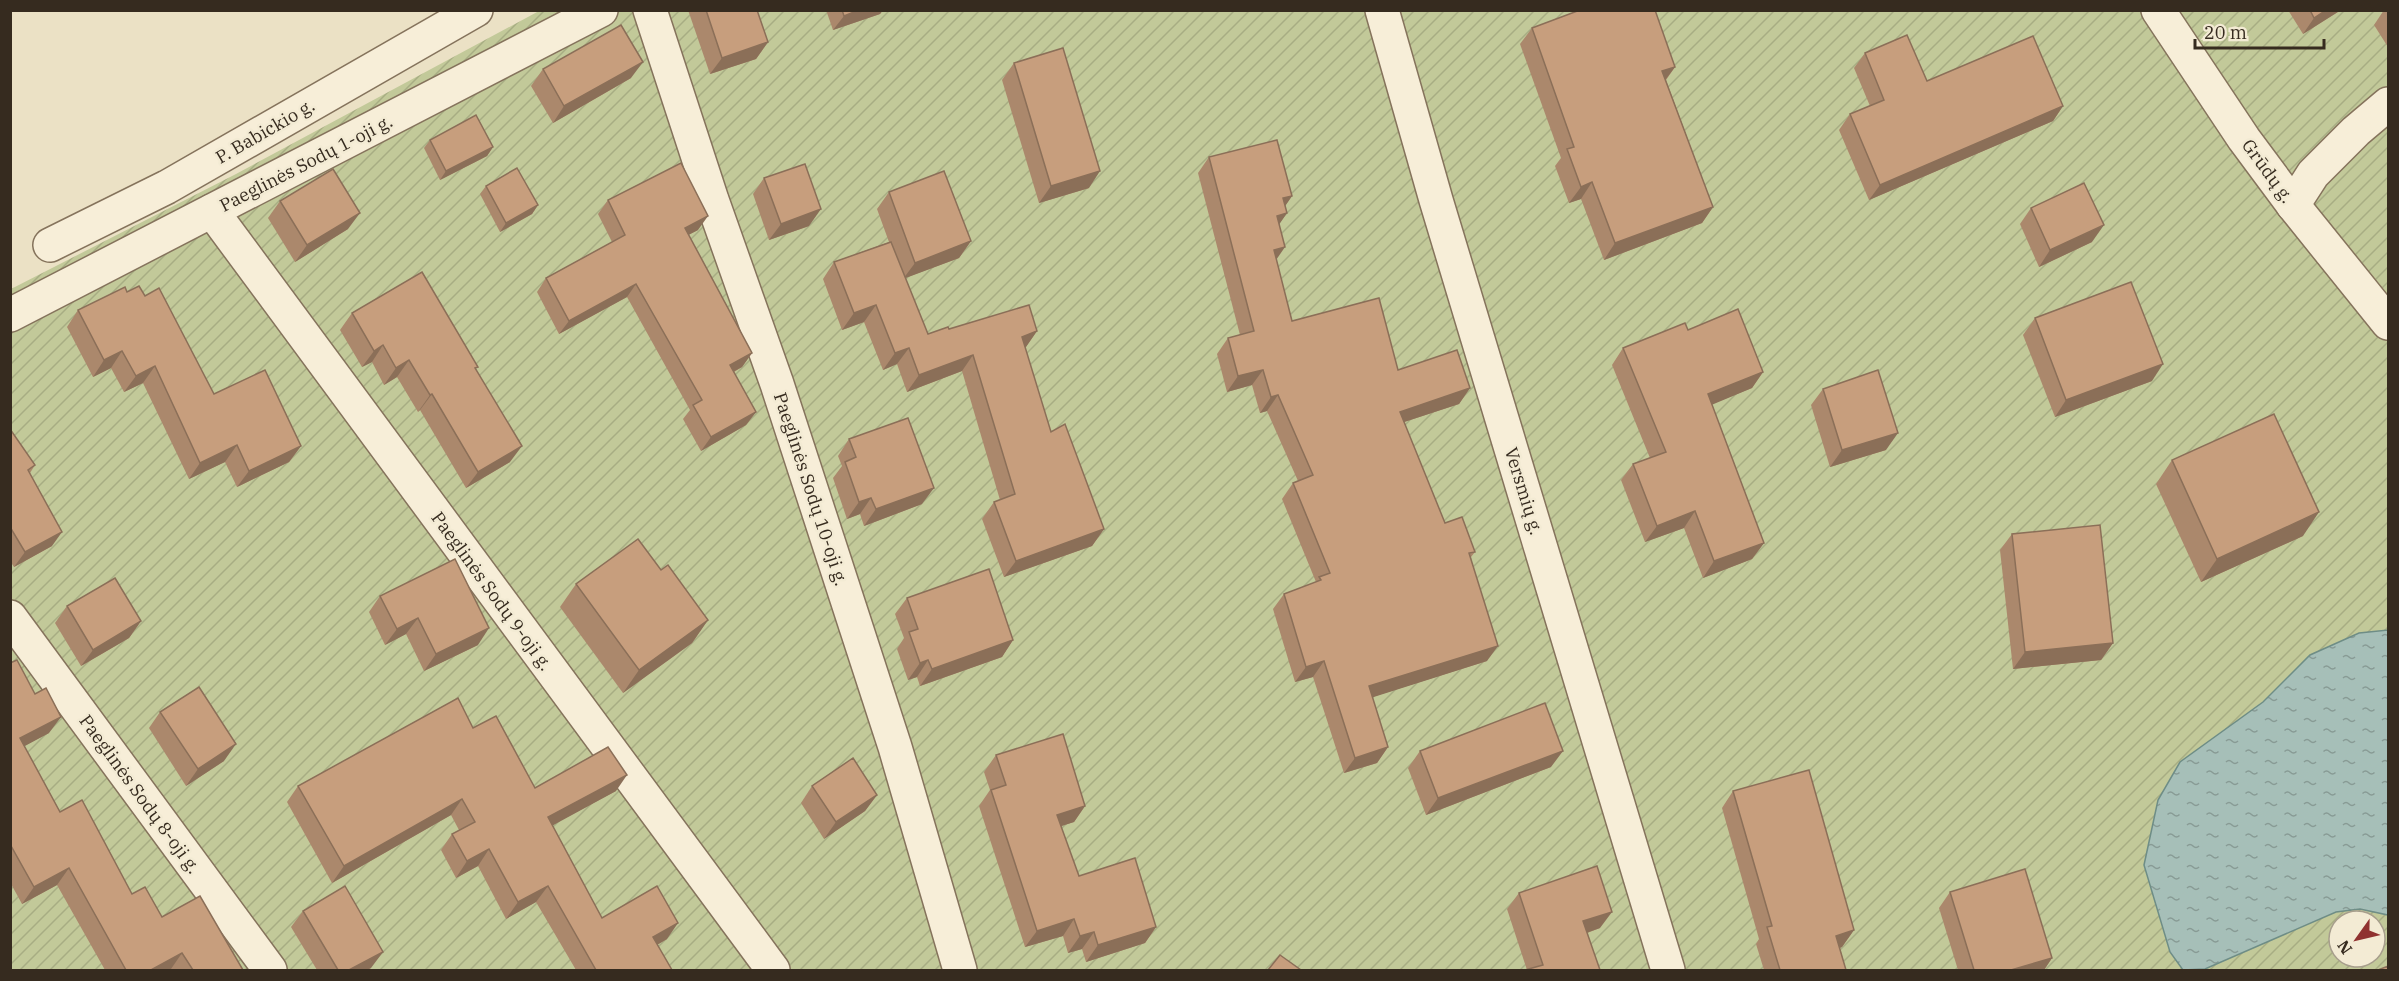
<svg xmlns="http://www.w3.org/2000/svg" width="2399" height="981" font-family="'IBM Plex Serif',serif">
<style>
.garden{fill:url(#garden-furrows);fill-rule:evenodd}
.water{fill:url(#water-ripples);stroke:#6e8d86;stroke-width:1.5}
.lines{fill:none;stroke-linecap:round;stroke-linejoin:round}
.minor-casing{stroke:#85735c;stroke-width:36}
.minor{stroke:#f7eed8;stroke-width:33}
.wall{fill:#ab886c}
.shaded-wall{fill:#8b6f58}
.building{fill:#c79e7d;stroke:#8b6f58;stroke-width:1.5}
.labels{text-anchor:middle;dominant-baseline:central;stroke-width:5;stroke-linejoin:round;paint-order:stroke}
.street-label{font-size:18px;fill:#362b1f;stroke:#f3ebd4}
</style>
<defs>
<pattern id="garden-furrows" width="10" height="10" patternUnits="userSpaceOnUse" patternTransform="scale(1.5)"><rect width="10" height="10" fill="#c2c999"/><path d="M-1 1l2-2M0 10L10 0M9 11l2-2" fill="none" stroke="#a7ad83"/></pattern>
<pattern id="water-ripples" width="26" height="14" patternUnits="userSpaceOnUse" patternTransform="scale(1.5)"><rect width="26" height="14" fill="#a6bfb8"/><path d="M2 4q2-2 4 0t4 0M15 11q2-2 4 0t4 0" fill="none" stroke="#889b95"/></pattern>
</defs>
<rect width="100%" height="100%" fill="#ebe1c5"/>
<path class="garden" d="M539 11H2388V970H11V289L236 174ZM2339 921H2375V957H2339Z"/>
<path class="water" d="M2388 630V915L2360 909 2336 912 2205 969 2183 970 2170 952 2144 865 2158 800 2180 762 2263 702 2310 655 2359 633Z"/>
<g class="lines">
<defs>
<g id="minor">
<path d="M650 10 712 200 777 384 895 747 960 970"/>
<path d="M1382 10 1436 200 1668 970"/>
<path d="M2158 10 2244 139 2293 205 2388 323"/>
<path d="M2293 205 2313 174 2356 131 2388 104"/>
<path d="M212 211 773 970"/>
<path d="M50 245 167 187 476 10"/>
<path d="M10 315 601 10"/>
<path d="M10 617 270 970"/>
</g>
</defs>
<use href="#minor" class="minor-casing"/>
<use href="#minor" class="minor"/>
</g>
<g class="wall">
<path d="M688 10H757L768 42 756 59 710 74Z"/>
<path d="M826 10H883L880 14 833 30Z"/>
<path d="M2288 10H2341L2303 34Z"/>
<path d="M2384 10H2388V47L2374 25Z"/>
<path d="M1532 28 1675 67 1666 80 1713 207 1702 223 1604 260 1581 199 1569 203 1555 166 1561 158 1520 44Z"/>
<path d="M1865 53 1927 81 2063 106 2053 121 1869 200 1839 130 1850 114 1870 106 1854 68Z"/>
<path d="M1014 63 1089 188 1039 203 1002 80Z"/>
<path d="M543 69 631 78 553 123 531 86Z"/>
<path d="M430 140 493 147 487 156 440 180 424 148Z"/>
<path d="M1209 157 1292 196 1285 206 1287 213 1279 224 1276 259 1292 321 1398 370 1470 388 1459 404 1404 422 1445 523 1475 552 1471 557 1487 661 1372 697 1388 747 1377 763 1344 773 1313 677 1295 682 1273 609 1284 594 1316 582 1282 499 1293 483 1298 481 1267 411 1260 413 1252 385 1227 392 1217 354 1228 338 1240 335 1198 173Z"/>
<path d="M764 178 809 226 769 240 753 194Z"/>
<path d="M486 186 538 205 532 214 500 232 480 194Z"/>
<path d="M889 192 971 241 959 258 905 278 928 334 949 329 1037 331 1025 348 1051 432 1104 529 1092 546 1004 577 982 519 994 502 1000 500 962 371 907 392 897 364 883 370 864 322 842 330 823 279 834 262 889 242 877 209Z"/>
<path d="M608 200 698 230 688 235 752 353 742 367 734 372 756 412 746 425 701 451 683 419 690 410 627 297 559 334 537 292 546 278 612 242 598 214Z"/>
<path d="M280 201 348 229 295 262 268 218Z"/>
<path d="M2031 208 2092 242 2039 267 2020 224Z"/>
<path d="M127 292 145 296 214 394 301 446 289 462 237 487 225 462 189 479 143 383 124 392 111 368 93 377 67 327 78 310Z"/>
<path d="M352 313 476 369 510 462 466 488 420 410 418 412 397 377 384 385 372 362 362 367 340 330Z"/>
<path d="M2035 318 2152 381 2055 417 2023 335Z"/>
<path d="M1688 330 1763 372 1752 388 1712 404 1764 543 1752 559 1703 578 1684 528 1645 542 1621 480 1633 464 1650 458 1612 365 1623 348Z"/>
<path d="M1823 389 1886 450 1830 467 1811 405Z"/>
<path d="M10 429 35 465 30 473 52 546 14 567 10 561Z"/>
<path d="M849 439 922 504 864 526 860 514 847 519 833 478 842 466 838 456Z"/>
<path d="M2172 460 2303 536 2201 582 2156 484Z"/>
<path d="M2012 534 2113 643 2101 660 2013 669 2000 550Z"/>
<path d="M661 570 708 620 692 643 623 693 560 607 576 584Z"/>
<path d="M380 596 478 645 424 671 406 634 385 645 369 612Z"/>
<path d="M907 598 1013 640 1002 657 920 686 917 677 908 680 897 649 904 638 895 614Z"/>
<path d="M67 606 141 621 129 638 81 666 55 623Z"/>
<path d="M10 663 49 733 24 746 60 812 132 894 162 917 243 970H171V969L169 970H105L57 885 22 904 10 882Z"/>
<path d="M160 712 224 761 186 786 149 728Z"/>
<path d="M473 728 535 788 616 791 552 825 602 918 667 939 657 945 672 970H576L536 902 506 919 478 866 456 878 441 850 452 834 459 830 451 815 332 883 287 802 298 786Z"/>
<path d="M1420 751 1551 767 1426 815 1408 768Z"/>
<path d="M996 755 1085 806 1074 822 1061 826 1079 876 1156 927 1145 943 1086 962 1082 949 1068 953 1063 936 1025 947 979 806 990 790 984 772Z"/>
<path d="M812 786 877 795 865 811 824 839 801 803Z"/>
<path d="M1733 791 1854 930 1842 947 1840 948 1846 970H1764L1756 944 1759 939 1722 808Z"/>
<path d="M1950 892 2052 958 2044 970H1958L1939 908Z"/>
<path d="M1519 893 1600 928 1587 933 1600 970H1527L1507 909Z"/>
<path d="M303 911 371 968 367 970H317L291 927Z"/>
</g>
<g class="shaded-wall">
<path d="M859 10H883L880 14 833 30 844 16Z"/>
<path d="M2326 10H2341L2303 34 2314 18Z"/>
<path d="M768 42 756 59 710 74 722 58Z"/>
<path d="M643 62 631 78 553 123 564 106Z"/>
<path d="M1675 67 1663 83 1662 71Z"/>
<path d="M2063 106 2053 121 1869 200 1880 185Z"/>
<path d="M493 147 487 156 440 180 446 171Z"/>
<path d="M1100 171 1089 188 1039 203 1051 186Z"/>
<path d="M1592 182 1581 199 1569 203 1581 187Z"/>
<path d="M1292 196 1281 212 1283 198Z"/>
<path d="M538 205 532 214 500 232 506 223Z"/>
<path d="M1713 207 1702 223 1604 260 1615 243Z"/>
<path d="M821 209 809 226 769 240 781 224Z"/>
<path d="M360 213 348 229 295 262 307 245Z"/>
<path d="M1287 213 1276 229 1277 216Z"/>
<path d="M708 216 698 230 675 242 685 228Z"/>
<path d="M2104 225 2092 242 2039 267 2050 250Z"/>
<path d="M971 241 959 258 903 279 915 263Z"/>
<path d="M1285 247 1274 263V250Z"/>
<path d="M636 284 627 297 559 334 569 321Z"/>
<path d="M876 305 864 322 842 330 854 313Z"/>
<path d="M1037 331 1026 347 1010 353 1022 337Z"/>
<path d="M383 345 372 362 362 367 374 351Z"/>
<path d="M909 348 897 364 883 370 895 353Z"/>
<path d="M122 351 111 368 93 377 104 360Z"/>
<path d="M752 353 742 367 720 379 730 365Z"/>
<path d="M973 355 962 371 907 392 919 375Z"/>
<path d="M409 360 397 377 384 385 396 368Z"/>
<path d="M2163 364 2152 381 2055 417 2066 400Z"/>
<path d="M155 366 143 383 124 392 136 376Z"/>
<path d="M1263 370 1252 385 1227 392 1238 376Z"/>
<path d="M1763 372 1752 388 1697 411 1708 394Z"/>
<path d="M1470 388 1459 404 1389 427 1400 412Z"/>
<path d="M432 394 420 410 418 412 430 395Z"/>
<path d="M1278 395 1267 411 1260 413 1271 397Z"/>
<path d="M756 412 746 425 701 451 711 437Z"/>
<path d="M1898 433 1886 450 1830 467 1842 450Z"/>
<path d="M237 445 225 462 189 479 200 463Z"/>
<path d="M301 446 289 462 237 487 249 471Z"/>
<path d="M522 446 510 462 466 488 478 472Z"/>
<path d="M934 488 922 504 864 526 876 509Z"/>
<path d="M871 498 860 514 847 519 859 502Z"/>
<path d="M1695 511 1684 528 1645 542 1657 526Z"/>
<path d="M2319 512 2303 536 2201 582 2217 559Z"/>
<path d="M1104 529 1092 546 1004 577 1016 561Z"/>
<path d="M62 532 52 546 14 567 25 552Z"/>
<path d="M1764 543 1752 559 1703 578 1714 561Z"/>
<path d="M418 618 406 634 385 645 397 629Z"/>
<path d="M708 620 692 643 623 693 639 670Z"/>
<path d="M141 621 129 638 81 666 93 650Z"/>
<path d="M489 628 478 645 424 671 436 654Z"/>
<path d="M1013 640 1002 657 920 686 932 669Z"/>
<path d="M2113 643 2101 660 2013 669 2025 652Z"/>
<path d="M1498 646 1487 661 1358 702 1369 686Z"/>
<path d="M928 660 917 677 908 680 920 663Z"/>
<path d="M1324 661 1313 677 1295 682 1306 667Z"/>
<path d="M61 717 49 733 10 754 20 738Z"/>
<path d="M236 744 224 761 186 786 198 769Z"/>
<path d="M1388 747 1377 763 1344 773 1355 758Z"/>
<path d="M1563 751 1551 767 1426 815 1438 798Z"/>
<path d="M627 775 616 791 537 834 548 817Z"/>
<path d="M877 795 865 811 824 839 836 822Z"/>
<path d="M462 799 451 815 332 883 344 866Z"/>
<path d="M1085 806 1074 822 1046 831 1057 815Z"/>
<path d="M489 849 478 866 456 878 467 861Z"/>
<path d="M69 868 57 885 22 904 34 887Z"/>
<path d="M548 886 536 902 506 919 518 902Z"/>
<path d="M1612 912 1600 928 1572 938 1583 921Z"/>
<path d="M1074 919 1063 936 1025 947 1037 931Z"/>
<path d="M678 923 667 939 641 954 653 937Z"/>
<path d="M1156 927 1145 943 1086 962 1098 945Z"/>
<path d="M1854 930 1842 947 1825 953 1836 936Z"/>
<path d="M1094 932 1082 949 1068 953 1080 936Z"/>
<path d="M383 952 371 968 367 970H349Z"/>
<path d="M182 953 171 969 169 970H151Z"/>
<path d="M2052 958 2044 970H2011Z"/>
</g>
<g class="building">
<path d="M706 10H757L768 42 722 58Z"/>
<path d="M842 10H859L844 16Z"/>
<path d="M1580 10H1655L1675 67 1662 71 1713 207 1615 243 1592 182 1581 187 1567 149 1574 147 1532 28Z"/>
<path d="M2310 10H2326L2314 18Z"/>
<path d="M621 25 643 62 564 106 543 69Z"/>
<path d="M1907 35 1927 81 2033 36 2063 106 1880 185 1850 114 1884 100 1865 53Z"/>
<path d="M1063 48 1100 171 1051 186 1014 63Z"/>
<path d="M476 115 493 147 446 171 430 140Z"/>
<path d="M1277 140 1292 196 1283 198 1287 213 1277 216 1285 247 1274 250 1292 321 1379 298 1398 370 1457 350 1470 388 1400 412 1445 523 1462 517 1475 552 1469 553 1498 646 1369 686 1388 747 1355 758 1324 661 1306 667 1284 594 1321 580 1319 577 1330 573 1293 483 1313 475 1278 395 1271 397 1263 370 1238 376 1228 338 1254 331 1209 157Z"/>
<path d="M681 163 708 216 685 228 752 353 730 365 756 412 711 437 693 405 702 400 636 284 569 321 546 278 625 235 608 200Z"/>
<path d="M805 164 821 209 781 224 764 178Z"/>
<path d="M517 168 538 205 506 223 486 186Z"/>
<path d="M333 169 360 213 307 245 280 201Z"/>
<path d="M944 171 971 241 915 263 889 192Z"/>
<path d="M2084 183 2104 225 2050 250 2031 208Z"/>
<path d="M891 242 928 334 948 327 949 329 1029 305 1037 331 1022 337 1051 432 1065 424 1104 529 1016 561 994 502 1015 494 973 355 919 375 909 348 895 353 876 305 854 313 834 262Z"/>
<path d="M422 272 478 367 475 368 522 446 478 472 432 394 430 395 409 360 396 368 383 345 374 351 352 313Z"/>
<path d="M2131 282 2163 364 2066 400 2035 318Z"/>
<path d="M139 286 145 296 159 288 214 394 265 370 301 446 249 471 237 445 200 463 155 366 136 376 122 351 104 360 78 310 125 287 127 292Z"/>
<path d="M1738 309 1763 372 1708 394 1764 543 1714 561 1695 511 1657 526 1633 464 1666 452 1623 348 1685 323 1688 330Z"/>
<path d="M1878 370 1898 433 1842 450 1823 389Z"/>
<path d="M2274 414 2319 512 2217 559 2172 460Z"/>
<path d="M908 418 934 488 876 509 871 498 859 502 845 462 856 457 849 439Z"/>
<path d="M10 429 35 465 28 470 62 532 25 552 10 527Z"/>
<path d="M2100 525 2113 643 2025 652 2012 534Z"/>
<path d="M638 539 661 570 668 565 708 620 639 670 576 584Z"/>
<path d="M455 559 489 628 436 654 418 618 397 629 380 596Z"/>
<path d="M989 569 1013 640 932 669 928 660 920 663 909 632 918 629 907 598Z"/>
<path d="M115 578 141 621 93 650 67 606Z"/>
<path d="M17 660 35 694 46 688 61 717 20 738 60 812 82 800 132 894 145 887 162 917 200 896 243 970H193L182 953 151 970H126L69 868 34 887 10 844V663Z"/>
<path d="M199 687 236 744 198 769 160 712Z"/>
<path d="M458 698 473 728 496 716 535 788 608 747 627 775 548 817 602 918 657 886 678 923 653 937 672 970H596L548 886 518 902 489 849 467 861 452 834 475 822 462 799 344 866 298 786Z"/>
<path d="M1545 703 1563 751 1438 798 1420 751Z"/>
<path d="M1063 734 1085 806 1057 815 1079 876 1135 858 1156 927 1098 945 1094 932 1080 936 1074 919 1037 931 991 790 1006 785 996 755Z"/>
<path d="M853 758 877 795 836 822 812 786Z"/>
<path d="M1809 770 1854 930 1836 936 1846 970H1780L1767 927 1772 926 1733 791Z"/>
<path d="M1597 866 1612 912 1583 921 1600 970H1525L1543 965 1519 893Z"/>
<path d="M2025 869 2052 958 2011 970H1974L1950 892Z"/>
<path d="M345 886 383 952 349 970H338L303 911Z"/>
<path d="M1280 955 1301 970H1268Z"/>
<path d="M2388 966V970H2378Z"/>
</g>
<g class="labels">
<g class="street-label">
<text transform="translate(265 131) rotate(-30)">P. Babickio g.</text>
<text transform="translate(306 163) rotate(-27)">Paeglinės Sodų 1-oji g.</text>
<text transform="translate(2268 171) rotate(54)">Grūdų g.</text>
<text transform="translate(811 489) rotate(72)">Paeglinės Sodų 10-oji g.</text>
<text transform="translate(1524 491) rotate(73)">Versmių g.</text>
<text transform="translate(492 591) rotate(54)">Paeglinės Sodų 9-oji g.</text>
<text transform="translate(140 794) rotate(54)">Paeglinės Sodų 8-oji g.</text>
</g>
</g>
<rect width="2399" height="981" fill="none" stroke="#362b1f" stroke-width="24"/>
<g transform="translate(2357 939) rotate(236)"><circle r="28" fill="#f3ebd4" stroke="#a79e8c" stroke-width="1.5"/>
<path d="M0-4.5L10 22L0 15L-10 22Z" fill="#903230"/>
<text y="-9" font-size="16" font-weight="bold" text-anchor="middle" fill="#362b1f">N</text>
</g>
<path d="M2195 39v9h129v-9" fill="none" stroke="#362b1f" stroke-width="3"/>
<text x="2204" y="39" font-size="18" fill="#362b1f" stroke="#f3ebd4" stroke-width="4.5" paint-order="stroke">20 m</text>
</svg>
